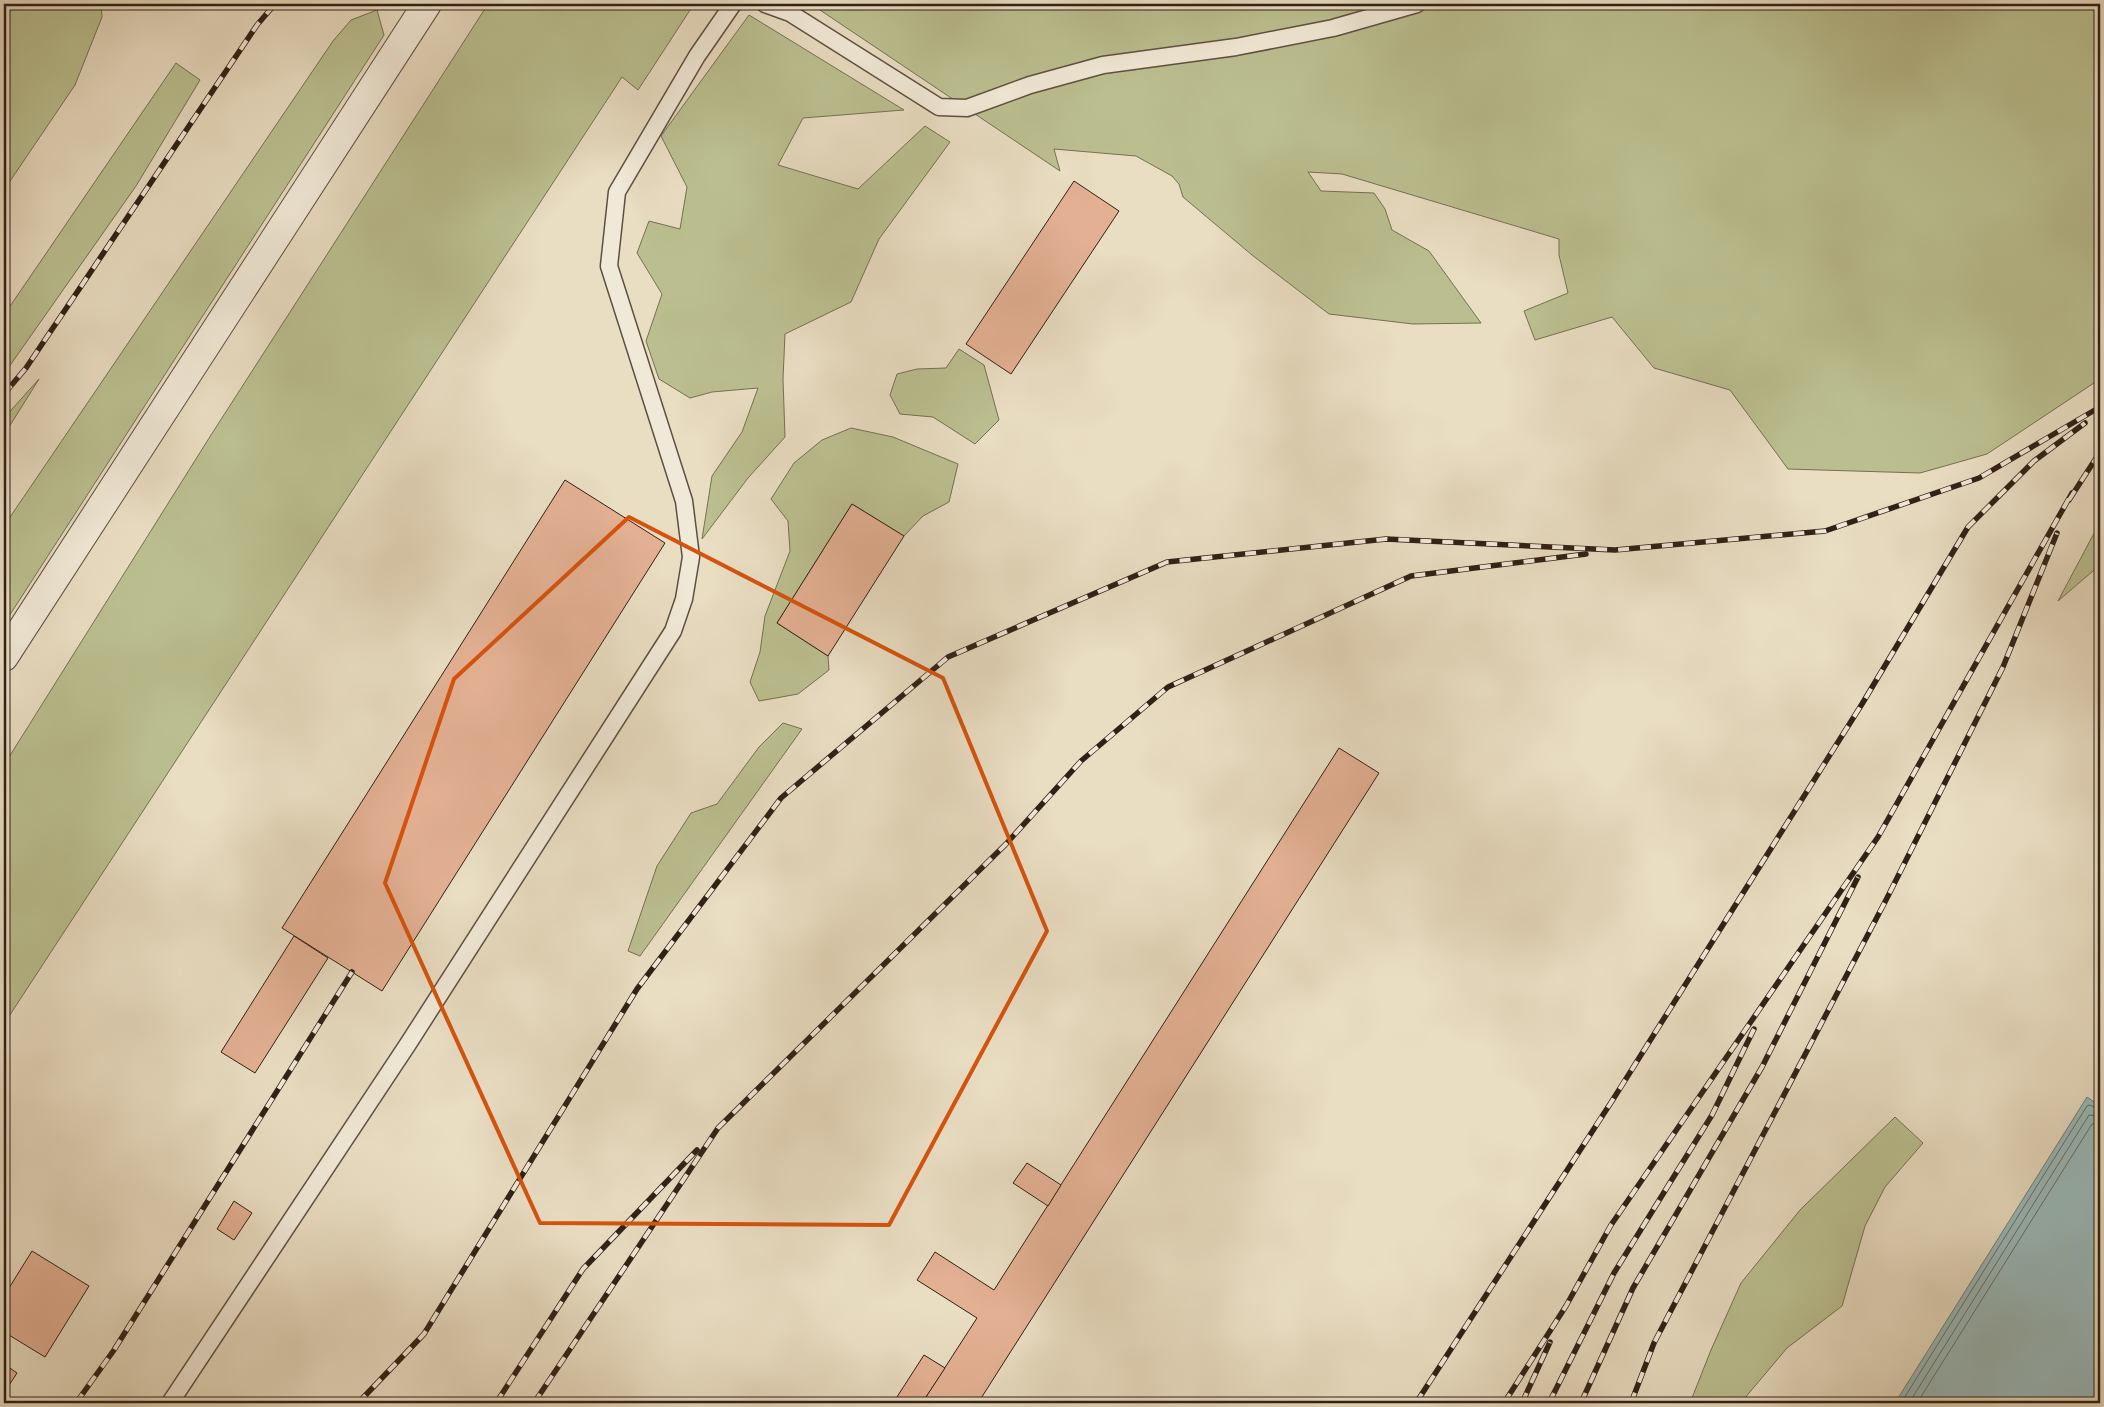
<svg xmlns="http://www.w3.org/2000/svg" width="2104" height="1407" font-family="Alegreya,serif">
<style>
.green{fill:#bbbf90;stroke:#767053}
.water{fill:#9ababb;stroke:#707d79}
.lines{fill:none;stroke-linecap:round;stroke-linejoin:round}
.shore{stroke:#656e68;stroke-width:1}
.building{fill:#e3b093;stroke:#302116}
.lane-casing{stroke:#5e5041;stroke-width:19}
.street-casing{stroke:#5e5041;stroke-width:30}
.lane{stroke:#f1e9d7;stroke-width:16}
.street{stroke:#f1e9d7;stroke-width:28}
.rail-casing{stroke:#302116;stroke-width:5.5}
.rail{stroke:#f1e9d7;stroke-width:4;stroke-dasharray:11;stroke-linecap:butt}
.marked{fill:none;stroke:#d6530d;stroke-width:4;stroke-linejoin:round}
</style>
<rect width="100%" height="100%" fill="#e9ddc2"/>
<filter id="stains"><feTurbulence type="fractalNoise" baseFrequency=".004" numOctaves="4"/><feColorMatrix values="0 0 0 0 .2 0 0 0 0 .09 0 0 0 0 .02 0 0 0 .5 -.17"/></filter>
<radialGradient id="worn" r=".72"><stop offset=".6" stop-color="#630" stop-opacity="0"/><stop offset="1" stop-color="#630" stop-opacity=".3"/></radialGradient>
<g class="green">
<path d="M4 4H101L102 17 75 85 4 190Z"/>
<path d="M488 4H694L638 90 622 77 4 1024V765L211 435Z"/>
<path d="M811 4H2100V379L1987 454 1920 473 1788 469 1730 390 1654 368 1612 317 1535 340 1524 311 1568 293 1559 255V239L1342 174 1308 172 1321 191 1374 193 1385 209 1392 230 1429 251 1481 323 1413 324 1329 314 1252 255 1183 197 1179 184 1172 176 1136 156 1054 149 1060 171Z"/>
<path d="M377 10 384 35 4 624V526L333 41 351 20Z"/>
<path d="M749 15 904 110 803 118 778 165 858 189 925 126 950 142 879 239 851 302 785 334 783 379 785 437 748 478 702 539 712 476 742 432 758 388 712 392 690 398 659 379 646 341 662 294 637 253 649 221 680 229 687 187 661 136Z"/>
<path d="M176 63 200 80 136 186 4 374V315Z"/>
<path d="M959 349 984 365 999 420 975 444 933 417 900 414 890 395 897 374 917 369 946 368Z"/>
<path d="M39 379 4 435V418Z"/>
<path d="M851 428 893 437 958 464 949 502 923 516 904 536 852 504 777 623 828 656 829 670 798 694 759 701 750 682 760 652 765 616 790 551 788 521 771 499 794 463 822 440Z"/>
<path d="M2100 522V565L2058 601Z"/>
<path d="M783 723 802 729 640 956 628 951 657 866 691 813 717 804 759 747Z"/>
<path d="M1895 1117 1923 1143 1885 1187 1865 1226 1842 1306 1787 1348 1744 1399 1743 1403H1690L1711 1350 1741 1283 1800 1210Z"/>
</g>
<path class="water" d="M2087 1097 2100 1106V1403H1895Z"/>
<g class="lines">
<g class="shore">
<path d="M1901 1403 2087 1106 2090 1105 2100 1110"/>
<path d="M1909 1403 2089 1115 2100 1116"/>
<path d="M1917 1403 2092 1124 2100 1123"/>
</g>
</g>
<g class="building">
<path d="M1074 181 1119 211 1011 374 966 344Z"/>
<path d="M565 480 665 543 382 991 282 928Z"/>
<path d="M852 504 904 536 828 656 777 623Z"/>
<path d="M1339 748 1379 773 978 1403H922L977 1318 917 1280 935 1252 994 1290Z"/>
<path d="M294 936 328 958 255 1073 221 1052Z"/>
<path d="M1027 1163 1061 1185 1048 1206 1013 1183Z"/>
<path d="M234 1201 252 1213 234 1240 217 1229Z"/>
<path d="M32 1251 89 1286 45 1357 4 1332V1296Z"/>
<path d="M924 1355 945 1368 922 1403H900L895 1400Z"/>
<path d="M4 1364 17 1373 4 1393Z"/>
</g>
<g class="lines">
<defs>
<g id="lane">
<path d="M765 4 790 13 939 107 967 108 1030 85 1103 65 1236 47 1333 28 1417 4"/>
<path d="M170 1403 408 1044 673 631 684 599 691 557 684 501 609 266 617 192 697 56 733 4"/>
</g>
<path id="street" d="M4 657 427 4"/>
</defs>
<use href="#lane" class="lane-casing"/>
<use href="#street" class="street-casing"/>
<use href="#lane" class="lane"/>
<use href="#street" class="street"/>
<defs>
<g id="rail">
<path d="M4 394 26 368 257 25 275 4"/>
<path d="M2069 500 2100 452"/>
<path d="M76 1403 114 1350 352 972"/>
<path d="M358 1403 424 1334 637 989 781 798 948 657 1167 562 1386 539 1615 550 1825 531 1979 478 2100 407"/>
<path d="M496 1403 583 1269 697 1150"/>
<path d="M534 1403 718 1128 1006 844 1081 761 1168 687 1411 576 1586 554"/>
<path d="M1416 1403 1612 1101 1862 704 1968 527 2034 461 2085 423"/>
<path d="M1504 1403 1566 1306 1611 1225 1878 837 2072 493"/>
<path d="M1522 1403 1550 1342"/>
<path d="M1549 1403 1614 1273 1712 1115 1754 1029"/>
<path d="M1581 1403 1633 1288 1762 1067 1858 877"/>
<path d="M1631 1403 1654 1343 1886 900 2003 667 2057 533"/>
</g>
</defs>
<use href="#rail" class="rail-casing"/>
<use href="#rail" class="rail"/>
</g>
<path class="marked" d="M629 517 943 678 1047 931 889 1225 540 1223 385 883 454 679Z"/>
<rect width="2104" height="1407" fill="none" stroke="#e9ddc2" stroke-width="20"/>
<rect x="5" y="5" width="2094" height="1397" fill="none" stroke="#302116" stroke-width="2.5"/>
<rect x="10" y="10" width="2084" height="1387" fill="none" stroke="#302116"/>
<rect width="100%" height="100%" filter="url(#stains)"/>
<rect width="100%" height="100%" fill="url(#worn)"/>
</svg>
